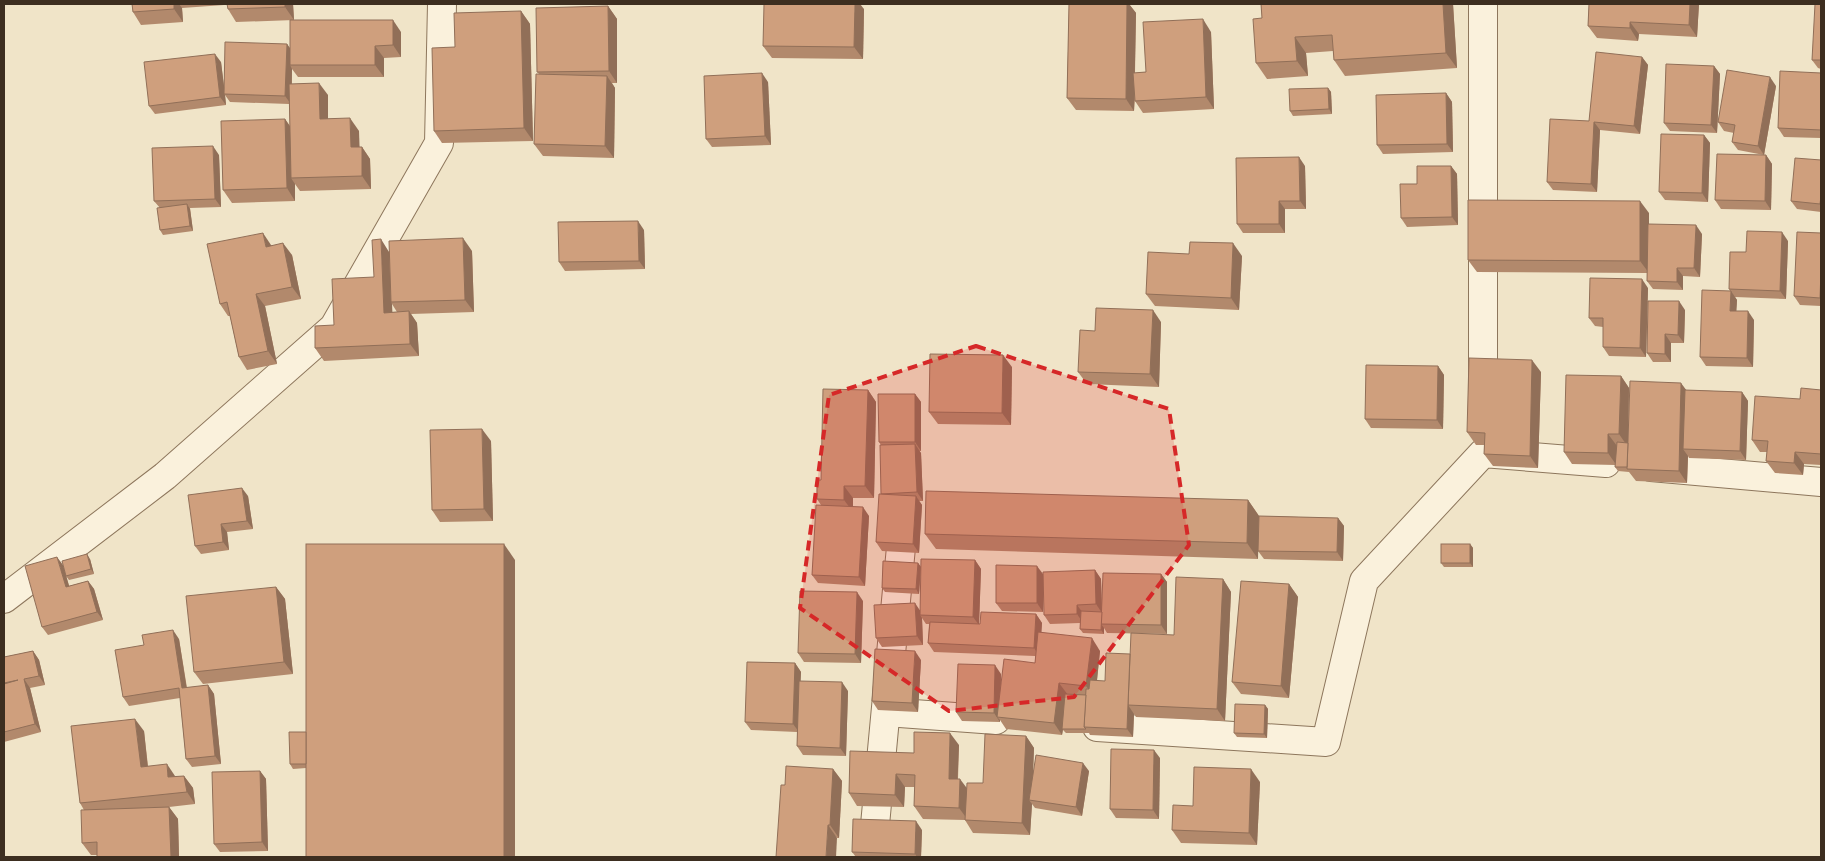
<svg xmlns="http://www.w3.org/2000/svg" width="1825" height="861" font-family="Bitter,serif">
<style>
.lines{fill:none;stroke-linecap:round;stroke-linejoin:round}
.minor-casing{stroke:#8d765c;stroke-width:30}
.minor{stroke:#faf1dc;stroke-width:28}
.wall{fill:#b2896c;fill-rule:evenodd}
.shaded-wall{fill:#916f58}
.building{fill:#cf9f7d;stroke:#916f58}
.marked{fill:#d62828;fill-opacity:0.2;stroke:#d62828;stroke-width:4;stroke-dasharray:10 6;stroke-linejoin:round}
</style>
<rect width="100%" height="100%" fill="#f0e4c8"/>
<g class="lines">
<defs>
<g id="minor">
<path d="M1483 396V4"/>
<path d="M1651 467 1821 482"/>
<path d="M4 599 165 476 334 327 439 143 442 4"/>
<path d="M886 712 996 720"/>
<path d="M1097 727 1326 742 1364 581 1483 453 1606 463"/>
<path d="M872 857 904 515"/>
</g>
</defs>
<use href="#minor" class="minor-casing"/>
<use href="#minor" class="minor"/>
</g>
<g class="wall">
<path d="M132 4H224V5L182 8 183 22 141 25 133 12Z"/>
<path d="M227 4H293L294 20 236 22 228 9Z"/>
<path d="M302 4H400V5H303Z"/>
<path d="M1069 4H1129L1136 13 1135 73 1146 72 1211 32 1214 109 1143 113 1135 101V99L1134 111 1076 110 1067 98Z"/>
<path d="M1261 4H1453L1457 68 1345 76 1334 60 1333 51 1306 53 1308 76 1267 79 1256 63 1262 18Z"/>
<path d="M1589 4H1699L1697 37 1639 34 1638 41 1597 38 1588 26Z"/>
<path d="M1821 4V69L1818 68 1812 60Z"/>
<path d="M608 6 617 19V83H612L615 88 614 158 543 156 534 144 539 74 537 72Z"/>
<path d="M864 9 863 59 772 58 763 46Z"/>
<path d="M521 11 530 24 533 141 442 143 434 131 455 47Z"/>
<path d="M401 32V57L384 58V77H298L292 69V84L328 95V119L359 131V147H362L370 159 371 189 300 191 295 184V201L232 203 223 190 285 119 290 126 289 104 230 102 225 95 226 105 155 114 149 106 221 62 224 87 287 44 290 48Z"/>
<path d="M1642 57 1648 65 1640 134 1600 130 1597 192 1553 190 1547 182 1589 121Z"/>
<path d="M1714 66 1720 74 1717 133 1670 131 1664 123Z"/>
<path d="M1821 73V138L1784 137 1778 128Z"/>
<path d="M768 82 771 145 712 147 706 139Z"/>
<path d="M1776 86 1764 155 1738 150 1732 142 1734 133 1724 131 1718 122Z"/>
<path d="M1328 88 1331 92 1332 114 1293 116 1290 111Z"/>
<path d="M1446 93 1452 102 1453 152 1383 154 1377 145Z"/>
<path d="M1704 135 1710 143 1708 202 1665 200 1659 192Z"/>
<path d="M219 155 221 207 190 208 193 231 163 235 160 230V208L154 201Z"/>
<path d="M1766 155 1772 164 1771 210 1721 209 1715 200Z"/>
<path d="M1821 160V212L1797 209 1791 201Z"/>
<path d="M1305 166 1306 209H1285V233H1243L1237 224Z"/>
<path d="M1451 166 1457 174 1458 225 1407 227 1401 218 1417 184Z"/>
<path d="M1649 213V224L1702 234 1700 277 1683 276V290L1653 289 1647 281V273L1477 272 1468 260Z"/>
<path d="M644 230 645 269 565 271 559 262Z"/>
<path d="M1821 233V306L1800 305 1794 296Z"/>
<path d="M1788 241 1786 299 1735 297 1737 300 1736 311 1754 320 1753 367 1706 366 1700 357 1730 291 1729 289 1746 252Z"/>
<path d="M271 245 292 255 301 299 265 306 277 364 247 370 239 357 230 316H228L220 304Z"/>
<path d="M389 251H472L474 312 411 314 417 323 419 356 324 361 315 348 374 277ZM392 304 397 312H392Z"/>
<path d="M1242 256 1239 310 1155 306 1146 294Z"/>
<path d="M1648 288 1646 357 1609 356 1603 347V327L1595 326 1589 318Z"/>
<path d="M1685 310 1684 343H1671V362H1653L1647 353Z"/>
<path d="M1161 322 1159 387 1087 384 1078 372 1095 331Z"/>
<path d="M1438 366 1444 375 1443 429 1371 428 1365 419Z"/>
<path d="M1012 367 1011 425 938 424 929 412Z"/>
<path d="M1541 372 1538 468 1493 466 1484 454V445H1476L1467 432Z"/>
<path d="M1621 376 1629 388 1628 443 1686 390 1742 392 1748 401 1746 460 1689 458 1688 456 1687 483 1636 481 1629 472 1618 471 1615 467V465L1572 464 1564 452Z"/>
<path d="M868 390 876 402 874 498H853V507L869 516 865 586 818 583 812 575 821 505 817 499 821 480Z"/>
<path d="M1821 390V465L1804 464 1803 475 1775 473 1766 461 1767 452H1760L1752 440 1800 399Z"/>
<path d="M915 394 921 402V451H919L921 453 923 501H919L922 505 919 553 882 551 876 542 882 494 881 445 879 442Z"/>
<path d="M491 441 493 521 440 522 432 510Z"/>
<path d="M248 496 253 529 227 532 229 550 201 554 195 546Z"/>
<path d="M1248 500 1259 516 1338 518 1344 526 1343 561 1264 559 1258 551V541V559L936 549 925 534Z"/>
<path d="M1470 544 1473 548V567H1444L1441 563Z"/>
<path d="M90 559 94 574 69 580 66 576Z"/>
<path d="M515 560 306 768 293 769 290 764 306 732Z"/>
<path d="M975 560 981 569 979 624 1036 614 1042 623 1041 633 1100 651 1097 681H1105L1130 654 1174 635 1223 579 1231 592 1225 721 1136 717 1134 714 1133 737 1090 735 1089 733H1066L1063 730 1062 735 1006 729 1000 720V722L962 721 956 712 1001 674V687L1035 663V656L934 652 928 643 929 624H926L922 618 923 645 882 647 876 638 920 610Z"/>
<path d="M918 563 921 567 919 594 885 592 882 588Z"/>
<path d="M63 565 69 586 88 581 94 589 103 620 48 635 42 627Z"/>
<path d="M1095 570 1101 579 1102 611 1161 574 1167 582V634L1107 633 1104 628V634L1083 633 1080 629V623L1050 624 1044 615 1043 582V612L1002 611 996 603 1043 574Z"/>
<path d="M1289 584 1298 597 1289 698 1241 694 1232 682Z"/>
<path d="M276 587 285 599 293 674 203 684 194 672Z"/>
<path d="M863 601 861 663 804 662 798 653Z"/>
<path d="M179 639 187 688 208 685 214 694 221 764 192 767 186 759 180 698 129 706 123 697 144 645Z"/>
<path d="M33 651 39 660 45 685 30 688 41 732 4 742V657Z"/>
<path d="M921 660 918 712 878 710 872 701Z"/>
<path d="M795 663 801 672 800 681 848 691 846 756 803 755 797 746V732L751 730 745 722Z"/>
<path d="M1265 705 1268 709 1267 738 1237 737 1234 733Z"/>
<path d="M144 731 148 766 175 777 184 776 193 788 195 804 169 807 178 819 179 857H97V855H91L82 843 84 810 80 803Z"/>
<path d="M1026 736 1034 748 1033 772 1089 771 1082 816 1035 808 1032 804 1030 835 973 833 965 820 923 819 914 806 915 787H905L904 807 857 806 849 793 914 753 959 745 958 779 966 788 983 783Z"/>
<path d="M1160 758 1159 819 1116 818 1110 809Z"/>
<path d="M833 769 842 781 839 838H837L785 785Z"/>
<path d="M260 771 266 779 268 851 220 852 214 844Z"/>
<path d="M1260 782 1257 845 1181 843 1172 830Z"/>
<path d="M922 830 921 857H856L852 852Z"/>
</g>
<g class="shaded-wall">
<path d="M174 4H179L182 8 183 22 174 9Z"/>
<path d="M285 4H293L294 20 285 7Z"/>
<path d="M855 4H860L864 9 863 59 854 47Z"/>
<path d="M1127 4H1129L1136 13 1134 111 1126 99Z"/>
<path d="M1443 4H1453L1457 68 1446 53Z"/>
<path d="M1690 4H1699L1697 37 1689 25Z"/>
<path d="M608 6 617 19V83L609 71Z"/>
<path d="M521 11 530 24 533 141 524 128Z"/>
<path d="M1203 19 1211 32 1214 109 1206 97Z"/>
<path d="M393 20 401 32V57L393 45Z"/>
<path d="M1630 22 1639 34 1638 41 1630 28Z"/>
<path d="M1295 37 1306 53 1308 76 1297 61Z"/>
<path d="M287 44 293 53 290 65 292 69 291 104 285 96Z"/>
<path d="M375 46 384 58V77L375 65Z"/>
<path d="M215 54 221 62 225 94H224L225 95 226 105 220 97Z"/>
<path d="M1642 57 1648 65 1640 134 1634 126Z"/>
<path d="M1714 66 1720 74 1717 133 1711 125Z"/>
<path d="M762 73 768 82 771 145 765 136Z"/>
<path d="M607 76 615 88 614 158 605 146Z"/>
<path d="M1770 77 1776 86 1764 155 1758 146Z"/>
<path d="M319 83 328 95V132L320 119Z"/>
<path d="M1328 88 1331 92 1332 114 1329 109Z"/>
<path d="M1446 93 1452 102 1453 152 1447 144Z"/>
<path d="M350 118 359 131 360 159 351 147Z"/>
<path d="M285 119 293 131 291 178 295 184V201L287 188Z"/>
<path d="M1594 122 1600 130 1597 192 1591 184Z"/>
<path d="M1704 135 1710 143 1708 202 1702 193Z"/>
<path d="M213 146 219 155 221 207 215 199Z"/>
<path d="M362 147 370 159 371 189 362 176Z"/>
<path d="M1766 155 1772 164 1771 210 1765 201Z"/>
<path d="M1299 157 1305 166 1306 209 1300 201Z"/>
<path d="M1451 166 1457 174 1458 225 1452 217Z"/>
<path d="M1279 201 1285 209V233L1279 224Z"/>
<path d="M1640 201 1649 213V273L1640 261Z"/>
<path d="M187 204 190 209 193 231 190 226Z"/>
<path d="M638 221 644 230 645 269 639 261Z"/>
<path d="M1696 225 1702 234 1700 277 1694 268Z"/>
<path d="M1782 232 1788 241 1786 299 1780 291Z"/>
<path d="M263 233 271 245 274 259 266 247Z"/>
<path d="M463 238 472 251 474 312 465 300Z"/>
<path d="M381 239 389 252 391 302 392 304 393 325 384 313Z"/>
<path d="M283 243 292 255 301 299 292 287Z"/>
<path d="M1233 243 1242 256 1239 310 1231 298Z"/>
<path d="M1677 268 1683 276V290L1677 282Z"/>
<path d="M1821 270V300L1820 298Z"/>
<path d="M1642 279 1648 288 1646 357 1640 348Z"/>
<path d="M1731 291 1737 300 1736 319 1730 311Z"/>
<path d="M256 294 265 306 277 364 268 351Z"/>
<path d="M1679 301 1685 310 1684 343 1678 335Z"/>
<path d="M1153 310 1161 322 1159 387 1150 374Z"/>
<path d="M409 311 417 323 419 356 410 344Z"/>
<path d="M1748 311 1754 320 1753 367 1747 358Z"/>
<path d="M1665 334 1671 343V362L1665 354Z"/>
<path d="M1003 355 1012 367 1011 425 1002 413Z"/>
<path d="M1532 360 1541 372 1538 468 1530 456Z"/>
<path d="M1438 366 1444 375 1443 429 1437 420Z"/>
<path d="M1621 376 1629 388 1628 447 1619 434Z"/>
<path d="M1681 383 1690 395 1683 449 1688 456 1687 483 1679 471Z"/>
<path d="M868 390 876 402 874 498 865 486Z"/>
<path d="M1742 392 1748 401 1746 460 1740 451Z"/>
<path d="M915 394 921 402V451L915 442Z"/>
<path d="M482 429 491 441 493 521 484 509Z"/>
<path d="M1608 434 1617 446V466L1608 453Z"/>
<path d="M915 444 921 453 923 501 917 492Z"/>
<path d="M1795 452 1804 464 1803 475 1794 463Z"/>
<path d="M844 486 853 498V512L844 500Z"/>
<path d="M242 488 248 496 253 529 247 521Z"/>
<path d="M916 496 922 505 919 553 913 544Z"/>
<path d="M1248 500 1259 516 1258 559 1247 543Z"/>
<path d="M863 507 869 516 865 586 859 577Z"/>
<path d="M1338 518 1344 526 1343 561 1337 552Z"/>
<path d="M221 524 227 532 229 550 223 542Z"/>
<path d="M504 544 515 560V857H504Z"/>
<path d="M1470 544 1473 548V567L1470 563Z"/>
<path d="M87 554 90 559 94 574 91 569Z"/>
<path d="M57 557 63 565 72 596 66 587Z"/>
<path d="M975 560 981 569 979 625 973 617Z"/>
<path d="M918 563 921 567 919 594 916 589Z"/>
<path d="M1037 566 1043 574V612L1037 603Z"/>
<path d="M1095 570 1101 579 1102 613 1096 604Z"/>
<path d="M1161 574 1167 582V634L1161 625Z"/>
<path d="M1223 579 1231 592 1225 721 1217 709Z"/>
<path d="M88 581 94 589 103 620 97 612Z"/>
<path d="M1289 584 1298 597 1289 698 1281 686Z"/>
<path d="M276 587 285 599 293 674 284 662Z"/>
<path d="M857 592 863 601 861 663 855 654Z"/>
<path d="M915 603 921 612 920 615 922 618 923 645 917 636Z"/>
<path d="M1077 605 1083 613V623L1077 614Z"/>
<path d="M1102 612 1101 624 1104 628V634L1101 630Z"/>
<path d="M1036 614 1042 623 1040 657 1034 648Z"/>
<path d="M173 630 179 639 188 697 182 688Z"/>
<path d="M1092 638 1100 651 1095 698 1086 686Z"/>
<path d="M33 651 39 660 45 685 39 676Z"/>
<path d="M915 651 921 660 918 712 912 703Z"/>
<path d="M795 663 801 672 799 732 793 724Z"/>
<path d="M995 665 1001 674 1000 717H997L1000 720V722L994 713Z"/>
<path d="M24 679 30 688 41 732 35 724Z"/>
<path d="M842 682 848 691 846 756 840 748Z"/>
<path d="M1059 683 1068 695 1062 735 1054 723Z"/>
<path d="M208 685 214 694 221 764 215 756Z"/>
<path d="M1128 705 1134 714 1133 737 1127 729Z"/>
<path d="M1265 705 1268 709 1267 738 1264 734Z"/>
<path d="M135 719 144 731 149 779 141 767Z"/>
<path d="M950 733 959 745 957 791 949 779Z"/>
<path d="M1026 736 1034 748 1032 800H1029L1032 804 1030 835 1022 823Z"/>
<path d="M1154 750 1160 758 1159 819 1153 810Z"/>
<path d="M1083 763 1089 771 1082 816 1076 807Z"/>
<path d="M167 764 175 776 177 790 168 777Z"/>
<path d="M833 769 842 781 839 838 830 825Z"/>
<path d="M1251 769 1260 782 1257 845 1249 833Z"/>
<path d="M260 771 266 779 268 851 262 842Z"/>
<path d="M896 774 905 787 904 807 895 795Z"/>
<path d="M184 776 193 788 195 804 187 792Z"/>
<path d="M960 779 969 791 968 820 959 808Z"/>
<path d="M169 807 178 819 179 857H171Z"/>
<path d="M916 821 922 830 921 857H917L915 854Z"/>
<path d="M828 825 837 838 836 857H826Z"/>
</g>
<g class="building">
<path d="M132 4H174V9L133 12Z"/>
<path d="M227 4H285V7L228 9Z"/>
<path d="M764 4H855L854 47 763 46Z"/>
<path d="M1069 4H1127L1126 99 1067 98Z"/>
<path d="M1261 4H1443L1446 53 1334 60 1332 35 1295 37 1297 61 1256 63 1253 19 1262 18Z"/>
<path d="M1589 4H1690L1689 25 1630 22V28L1588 26Z"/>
<path d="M1815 4H1821V60H1812Z"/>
<path d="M608 6 609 71 537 72 536 8Z"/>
<path d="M521 11 524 128 434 131 432 48 455 47 454 13Z"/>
<path d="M1203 19 1206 97 1135 101 1133 73 1146 72 1143 22Z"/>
<path d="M290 20H393V45L375 46V65H290Z"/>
<path d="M225 42 287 44 285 96 224 94Z"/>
<path d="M1596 52 1642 57 1634 126 1594 122 1591 184 1547 182 1550 119 1589 121Z"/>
<path d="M215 54 220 97 149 106 144 62Z"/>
<path d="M1666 64 1714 66 1711 125 1664 123Z"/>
<path d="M1727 70 1770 77 1758 146 1732 142 1735 125 1718 122Z"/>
<path d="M1780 71 1821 73V130L1778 128Z"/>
<path d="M762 73 765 136 706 139 704 76Z"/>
<path d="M536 74 607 76 605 146 534 144Z"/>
<path d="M319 83 320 119 350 118 351 147H362V176L291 178 289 84Z"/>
<path d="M1328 88 1329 109 1290 111 1289 89Z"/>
<path d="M1446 93 1447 144 1377 145 1376 95Z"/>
<path d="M285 119 287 188 223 190 221 121Z"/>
<path d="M1661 134 1704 135 1702 193 1659 192Z"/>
<path d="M213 146 215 199 154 201 152 148Z"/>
<path d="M1717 154 1766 155 1765 201 1715 200Z"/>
<path d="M1299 157 1300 201H1279V224H1237L1236 158Z"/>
<path d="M1795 158 1821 160V196L1820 204 1791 201Z"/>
<path d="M1417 166H1451L1452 217 1401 218 1400 184H1417Z"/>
<path d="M1468 200 1640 201V261L1468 260Z"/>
<path d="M187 204 190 226 160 230 157 208Z"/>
<path d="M638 221 639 261 559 262 558 222Z"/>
<path d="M1648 224 1696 225 1694 268H1677V282L1647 281Z"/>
<path d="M1747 231 1782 232 1780 291 1729 289 1730 252H1746Z"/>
<path d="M1797 232 1821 233V270L1820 298 1794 296Z"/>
<path d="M263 233 266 247 283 243 292 287 256 294 268 351 239 357 227 302 220 304 207 244Z"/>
<path d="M463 238 465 300 391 302 389 241Z"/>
<path d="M381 239 384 313 409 311 410 344 315 348V326L334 325 332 279 374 277 372 240Z"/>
<path d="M1190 242 1233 243 1231 298 1146 294 1148 252 1189 254Z"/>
<path d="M1590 278 1642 279 1640 348 1603 347V318H1589Z"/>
<path d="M1702 290 1731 291 1730 311H1748L1747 358 1700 357Z"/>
<path d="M1648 301H1679L1678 335 1665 334V354L1647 353Z"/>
<path d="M1096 308 1153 310 1150 374 1078 372 1080 330 1095 331Z"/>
<path d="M930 354 1003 355 1002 413 929 412Z"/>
<path d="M1469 358 1532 360 1530 456 1484 454 1485 433 1467 432Z"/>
<path d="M1366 365 1438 366 1437 420 1365 419Z"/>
<path d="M1566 375 1621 376 1619 434H1608V453L1564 452Z"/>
<path d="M1630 381 1681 383 1679 471 1627 469Z"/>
<path d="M1801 388 1821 390V454L1795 452 1794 463 1766 461 1768 441 1752 440 1755 396 1800 399Z"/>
<path d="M823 389 868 390 865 486H844V500L817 499V480H821Z"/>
<path d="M1685 390 1742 392 1740 451 1683 449Z"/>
<path d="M878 394H915V442H879Z"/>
<path d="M482 429 484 509 432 510 430 430Z"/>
<path d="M1617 442 1628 443 1627 467H1615Z"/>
<path d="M915 444 917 492 881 494 880 445Z"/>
<path d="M242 488 247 521 221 524 223 542 195 546 188 495Z"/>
<path d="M926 491 1248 500 1247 543 925 534Z"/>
<path d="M879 494 916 496 913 544 876 542Z"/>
<path d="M816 505 863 507 859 577 812 575Z"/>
<path d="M1259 516 1338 518 1337 552 1258 551Z"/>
<rect x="306" y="544" width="198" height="313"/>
<rect x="1441" y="544" width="29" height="19"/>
<path d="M87 554 91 569 66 576 62 561Z"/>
<path d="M57 557 66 587 88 581 97 612 42 627 25 566Z"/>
<path d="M921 559 975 560 973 617 920 615Z"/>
<path d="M883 561 918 563 916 589 882 588Z"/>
<path d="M996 565 1037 566V603H996Z"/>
<path d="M1095 570 1096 604 1077 605V614L1044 615 1043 572Z"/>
<path d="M1103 573 1161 574V625L1101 624Z"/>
<path d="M1176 577 1223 579 1217 709 1128 705 1131 633 1174 635Z"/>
<path d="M1241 581 1289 584 1281 686 1232 682Z"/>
<path d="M276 587 284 662 194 672 186 596Z"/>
<path d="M800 591 857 592 855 654 798 653Z"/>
<path d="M915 603 917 636 876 638 874 605Z"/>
<path d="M1081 611 1102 612 1101 630 1080 629Z"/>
<path d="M981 612 1036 614 1034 648 928 643 930 622 980 624Z"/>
<path d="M173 630 182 688 208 685 215 756 186 759 179 688 123 697 115 650 144 645 142 635Z"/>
<path d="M1038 632 1092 638 1086 686 1059 683 1054 723 997 717 1004 659 1035 663Z"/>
<path d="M875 649 915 651 912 703 872 701Z"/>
<path d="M33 651 39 676 24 679 35 724 4 732V684L18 680 4 683V657Z"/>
<path d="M1106 653 1130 654 1127 729 1084 727 1086 689H1089L1090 680 1105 681Z"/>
<path d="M747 662 795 663 793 724 745 722Z"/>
<path d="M958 664 995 665 994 713 956 712Z"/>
<path d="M799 681 842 682 840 748 797 746Z"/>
<path d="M1065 694 1086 695 1084 727 1086 729H1062Z"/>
<path d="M1235 704 1265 705 1264 734 1234 733Z"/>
<path d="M135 719 141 767 167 764 168 777 184 776 187 792 80 803 71 726Z"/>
<path d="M289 732H306V764H290Z"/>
<path d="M914 732 950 733 949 779H960L959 808 914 806 915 775 896 774 895 795 849 793 850 751 914 753Z"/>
<path d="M985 734 1026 736 1022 823 965 820 967 783H983Z"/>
<path d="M1111 749 1154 750 1153 810 1110 809Z"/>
<path d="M1036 755 1083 763 1076 807 1029 800Z"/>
<path d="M786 766 833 769 830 825H828L826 857H776L781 785H785Z"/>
<path d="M1194 767 1251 769 1249 833 1172 830 1173 805 1193 806Z"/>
<path d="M260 771 262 842 214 844 212 772Z"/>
<path d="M169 807 171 857H97V842L82 843 81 810Z"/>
<path d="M853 819 916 821 915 854 852 852Z"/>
</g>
<path class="marked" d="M976 346 1169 409 1189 545 1074 697 949 711 800 608 829 395Z"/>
<rect width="1825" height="861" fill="none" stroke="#3d2e20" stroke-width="10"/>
</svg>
